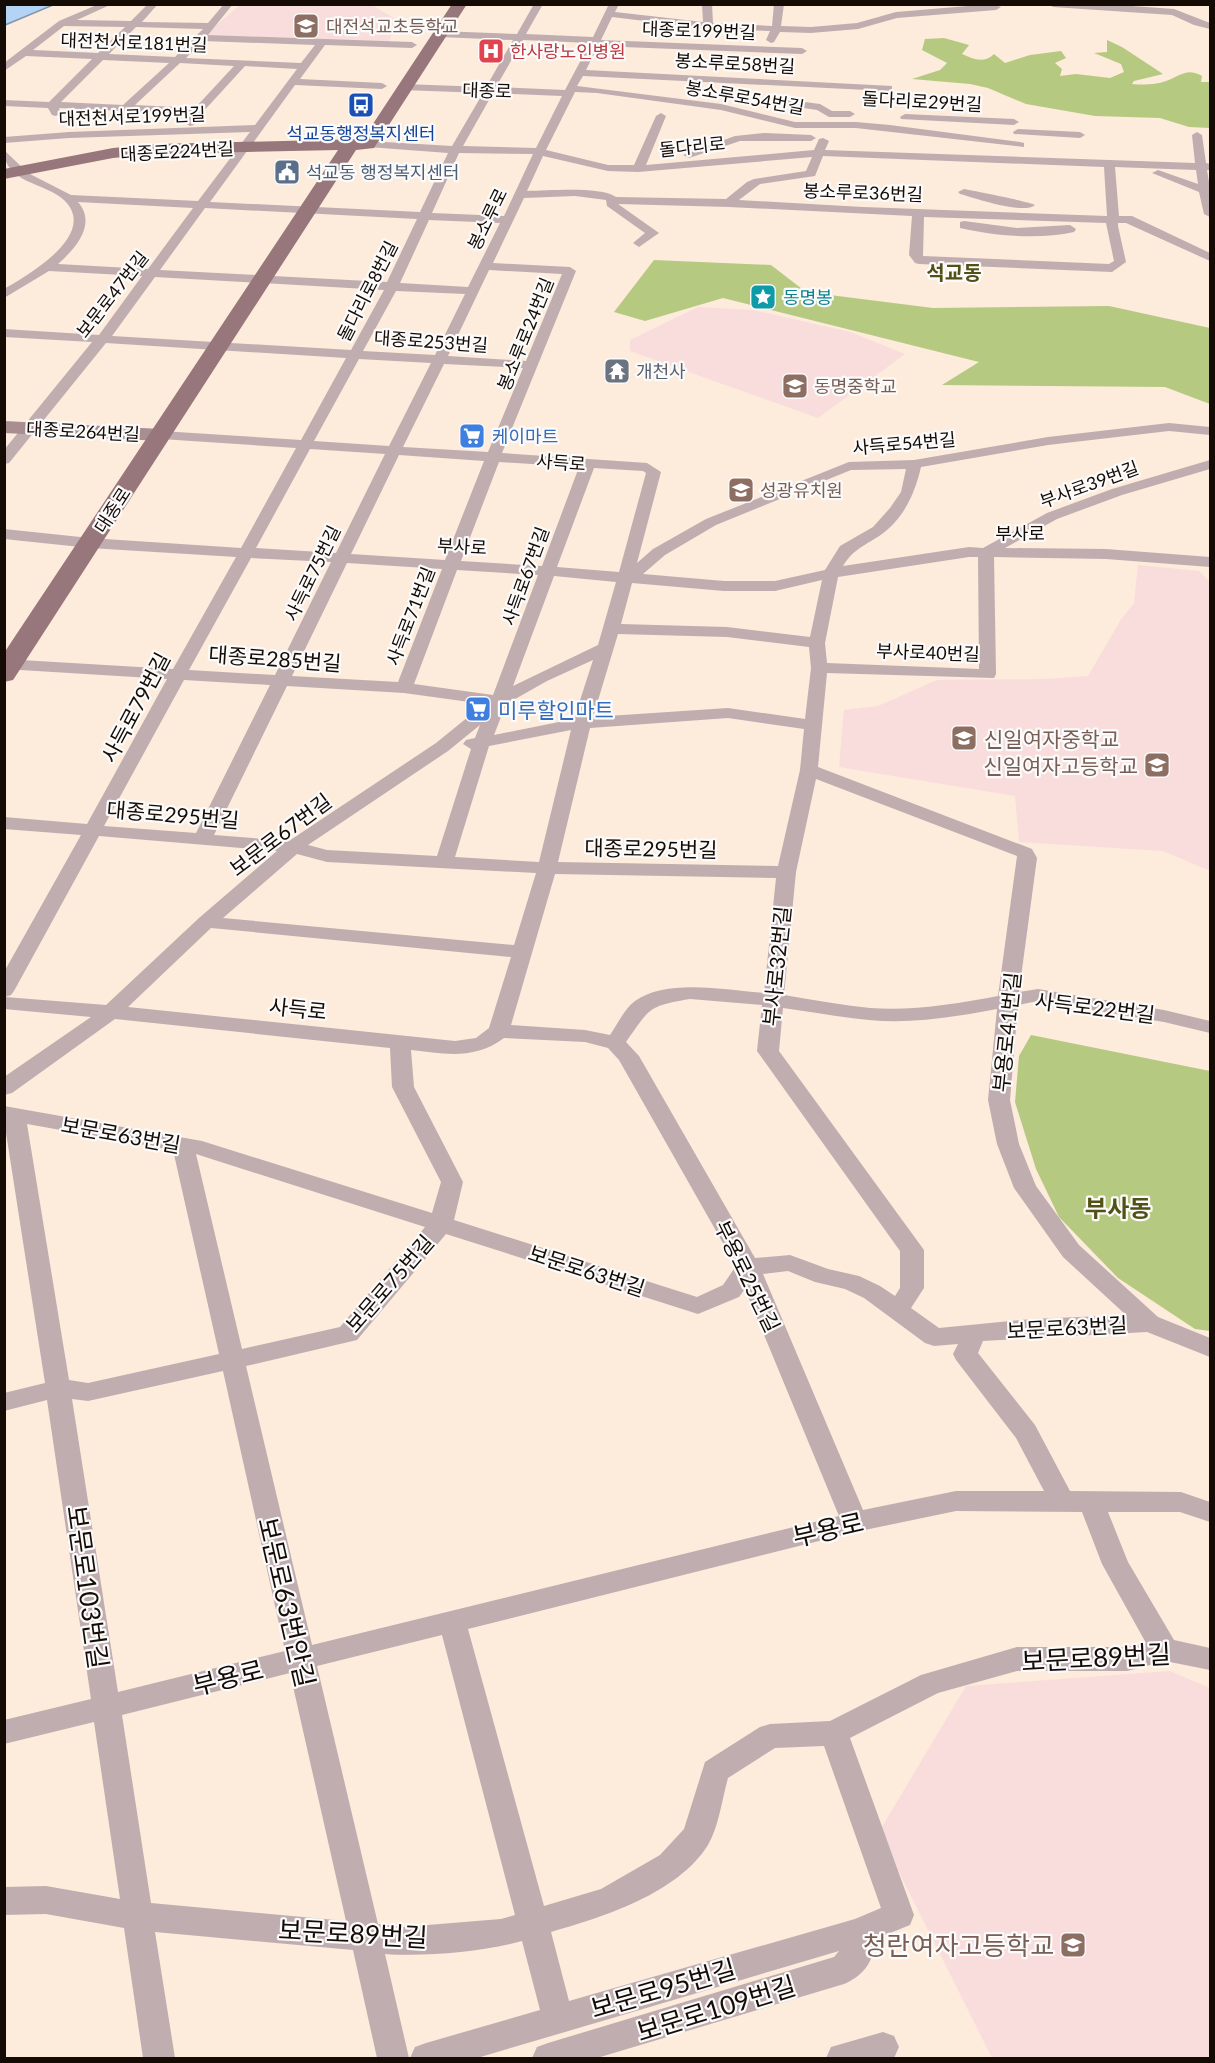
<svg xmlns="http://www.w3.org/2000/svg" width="1215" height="2063" font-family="Lato,'Noto Sans KR',sans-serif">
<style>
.education{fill:#f8dddc}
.forest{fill:#b6c981}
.water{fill:#b3d4f5;stroke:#8398ad;stroke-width:1.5}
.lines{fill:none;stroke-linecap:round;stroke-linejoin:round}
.street{fill:#c0adb0;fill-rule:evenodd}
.secondary{fill:#a88e91;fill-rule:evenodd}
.primary{fill:#97777b;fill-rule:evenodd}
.labels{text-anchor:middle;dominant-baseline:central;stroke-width:4.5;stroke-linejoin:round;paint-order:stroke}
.far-education-label{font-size:18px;fill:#785e54;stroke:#fbfbfb;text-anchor:start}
.far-street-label{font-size:18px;fill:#140b04;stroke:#fbfbfb}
.far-health-label{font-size:18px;fill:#be3a42;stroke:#fbfbfb;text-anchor:start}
.far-transit-label{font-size:18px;fill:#164399;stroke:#fbfbfb}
.far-service-label{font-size:18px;fill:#4e5e75;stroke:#fbfbfb;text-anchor:start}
.far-culture-label{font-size:18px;fill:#0d838f;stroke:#fbfbfb;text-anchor:start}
.far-worship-label{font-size:18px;fill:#5b616d;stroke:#fbfbfb;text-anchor:start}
.far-shop-label{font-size:18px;fill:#366cbe;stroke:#fbfbfb;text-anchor:start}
.far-quarter-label{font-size:20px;font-weight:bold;fill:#515115;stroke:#fbfbfb}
.street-label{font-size:21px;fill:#140b04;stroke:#fbfbfb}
.shop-label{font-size:21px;fill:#366cbe;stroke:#fbfbfb;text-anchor:start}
.education-label{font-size:21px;fill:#785e54;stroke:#fbfbfb;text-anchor:start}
.quarter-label{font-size:24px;font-weight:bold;fill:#515115;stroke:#fbfbfb}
.near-street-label{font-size:26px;fill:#140b04;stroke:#fbfbfb}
.near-education-label{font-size:26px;fill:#785e54;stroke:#fbfbfb;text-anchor:end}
</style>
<rect width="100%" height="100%" fill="#fdebdb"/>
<g class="education">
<path d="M240 5H372L397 20 389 41 205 35Z"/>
<path d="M698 307 753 310 850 332 905 354 818 418 630 351V340Z"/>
<path d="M1138 565 1199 571 1210 582V871L1163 851 1019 842 1015 796 839 767 844 710 878 706 937 680 1046 679 1088 676 1120 621 1134 603Z"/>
<path d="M1170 1671 1210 1688V2058H992L879 1832 966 1686Z"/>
</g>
<g class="forest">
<path d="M944 38 969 45 962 54C973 59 984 64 994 54L1005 63 1030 55 1061 51 1066 58 1055 63 1062 69 1060 76 1076 74 1110 78 1124 72 1121 64 1094 53 1107 52V40L1122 47 1163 74 1134 81 1132 84C1144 85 1155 85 1166 81 1180 76 1187 67 1202 76L1201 82H1210V128L1189 127 1160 118 1095 116 1026 104 988 88 970 84 912 79 940 70 947 63 922 50 925 39Z"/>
<path d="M654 260 771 265 806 292 933 308 1109 306 1210 328V404L1165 387 942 385 979 362 723 298 645 321 614 312Z"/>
<path d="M1031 1035 1210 1071V1331L1195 1329 1118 1278 1059 1217 1036 1169 1015 1102 1019 1056Z"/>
</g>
<path class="water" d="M8 4H53V5L5 25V6Z"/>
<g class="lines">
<g class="street">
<path d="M99 4H112L77 20 131 21 148 4H158L142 22 208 23 224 4H233L208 35 412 42 417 45 412 48 325 45 300 79 382 83 387 86 382 89 295 85 210 202 420 212 448 153 368 147 362 144 368 141 452 146 483 93 403 90 398 87 403 84 486 87 513 40 440 37 435 34 440 31 517 34 534 4H543L526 34 593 37 609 4H619L615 12 703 22 702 4H712L713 23 772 26 774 4H784L781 26 811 27 857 23 896 12 992 4 1001 7 996 10 897 18 858 29 811 33 780 32 774 42 771 43 766 40 770 31 713 29 708 33 703 28 612 17 601 40 802 48 807 51 802 54 598 46 586 70 892 86V90L888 91 583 76 577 86 721 104 795 122H856L890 125 1020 142 1024 143V147L856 128H795L721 110 597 93 575 92 546 150 608 165H634L656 116 661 113 666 116 646 165 814 150 819 139 823 138 829 141 825 150 1195 163 1192 135 1197 132 1202 135 1206 163 1210 164V170H1207L1210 188V217L1204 214 1199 192 1152 173 1158 170 1198 184 1196 170 1115 167 1119 216H1132L1210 253V261L1126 223H1118V226L1126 262 1112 272 919 264 915 263 909 255 912 216 729 207 618 204 659 233 639 247 633 243 645 233 607 206 606 200 575 196 524 198 493 263 570 267 576 271 502 453 647 463 661 472 637 563 653 549 706 519 849 462 914 460 1048 437 1169 423 1210 427V435L1169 431 1048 445 921 467C915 493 904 518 882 534 865 546 854 548 843 566L969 547 983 548 1047 513 1112 489 1210 460V469L1122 495 1057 519 1005 548 1106 549 1210 557V567L1106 559 994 557 996 674 994 678 827 673 818 767 1032 849 1037 858 1019 992 1038 989 1164 1010 1210 1021V1033L1164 1022 1038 1001 1018 1005 1010 1100 1019 1144 1036 1186 1079 1245 1158 1317 1210 1338V1357L1147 1332 983 1341 978 1353 1035 1425 1070 1491 1181 1492 1210 1502V1522L1180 1512H1108L1128 1562 1174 1640 1210 1648V1670L1165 1661 1127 1671H1017L938 1693 850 1738 914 1915 910 1925 873 1940C876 1960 863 1976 844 1984L597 2058H532L537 2047 548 2043 834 1957 839 1951 477 2058H410L415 2047 426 2043 540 2010 522 1941C484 1952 424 1957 385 1954L409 2058H377L353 1950 155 1932 175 2058H143L124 1928 46 1914 4 1915V1887L46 1886 120 1899 94 1722 4 1744V1720L91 1699 47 1400 4 1411V1393L45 1383 4 1120V1106L202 1141 432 1213 441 1182 392 1087 390 1048 115 1019 12 1093 4 1095V1077L91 1017 4 1009V972L81 835 4 829V817L87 824 167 679 4 669V659L173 669 236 557 90 548 4 539V529L90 538 241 548 296 448 161 439 154 435 161 431 301 440 346 358 106 343 9 463 4 464V450L92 342 4 337V329L99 335 142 276 49 271 4 298V289C30 274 99 234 64 200 44 182 4 183 4 150L28 173 71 195 198 201 250 132 69 138 4 143V137L69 132 255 125 297 69 245 66 202 113 194 125 190 126 185 123 191 114 59 108 61 113 56 116 52 115 48 108 4 106V100L49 102 92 59 26 56 4 71V63L59 21ZM64 26 125 27 98 53 33 50ZM136 27 203 29 175 57 109 54ZM523 40 590 43 565 90 496 87ZM203 41 315 45 301 63 186 58ZM103 60 169 63 123 105 61 102ZM180 63 234 66 195 108 135 105ZM493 93 562 96 536 148 463 146ZM459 153 533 154 504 216 432 213ZM543 156 608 171 638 172 812 157 806 171 754 179 747 182 726 199 616 197C600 186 548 191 527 191ZM823 156 1104 167 1107 216 863 207 739 200 760 184 815 176ZM78 202 193 208 148 269 58 264C76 248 97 224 78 202ZM205 208 417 219 387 282 160 270ZM924 217 1106 223 1114 261 1109 264 923 256ZM429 220 500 223 468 287 400 283ZM489 270 562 274 526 361 448 356ZM155 277 384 290 351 350 112 336ZM396 291 465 294 435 355 363 351ZM359 359 431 363 389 446 314 441ZM444 364 523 368 488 452 403 447ZM310 449 385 454 336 553 256 548ZM399 455 484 461 445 560 351 554ZM499 462 579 467 542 566 461 561ZM594 468 643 471 646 473 619 572 557 567ZM906 469 901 492 890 508 873 527 840 546 825 570 775 581H724L643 574 665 555 716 525 851 470ZM969 557H978L979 669 827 663 825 643 838 577ZM251 558 331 562 275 675 189 670ZM347 563 442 569 398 682 292 676ZM457 570 538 575 493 695 414 684ZM554 576 616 582 598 645 513 686ZM822 580 810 637 727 627 621 624 632 583 724 591H775ZM618 634 727 637 809 647 811 668 805 719 728 708 593 717ZM593 660 574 719 494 735 506 704 547 681ZM184 680 270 685 196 833 104 826ZM287 686 404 693 484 704 436 743 289 841 214 835ZM728 718 804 729 800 770 778 866 558 862 590 728ZM480 725 475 738 466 740 463 744 471 749 437 856 327 850 308 845 448 751ZM571 730 539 862 455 857 489 746ZM816 779 1017 856 998 996C956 1004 913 1011 870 1008 842 1005 813 1000 784 995L796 872ZM99 836 277 851 199 918 106 1005 5 997 11 995 14 991ZM297 854 327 862 536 873 514 945 223 918ZM555 874 776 878 764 993C727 990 666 978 635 1001 625 1008 617 1025 610 1035L585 1030 511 1025ZM211 928 511 957 489 1028 476 1038 455 1041 128 1007ZM690 999 762 1005 757 1051 900 1251V1288L895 1296 880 1286 859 1276 828 1269 790 1255 755 1258 639 1056 626 1042C650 1008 648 1006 690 999ZM783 1008C811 1012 840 1017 869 1020 912 1024 955 1017 997 1009L988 1100 997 1144 1014 1188 1063 1257 1126 1315 1031 1319 939 1328 911 1308 924 1288V1250L779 1051ZM504 1038 585 1042 608 1048 619 1060 736 1266 723 1285 697 1297 454 1220 463 1182 414 1087 411 1050C445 1054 475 1060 504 1038ZM27 1124 173 1150 219 1354 88 1383 69 1380ZM196 1154 199 1155 425 1227 340 1327 242 1349ZM446 1234 698 1314 739 1297 745 1289 839 1516 312 1645 246 1366 357 1340ZM788 1271 815 1282 845 1289 864 1298 925 1343 934 1346 958 1344 953 1354 956 1360 1016 1438 1044 1491H956L863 1510 763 1274ZM223 1371 285 1651 118 1692 72 1399 88 1401ZM956 1511 1082 1512 1102 1564 1146 1643 1127 1647H1017L921 1675 830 1721 770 1724 760 1727 705 1762 684 1829 660 1855 601 1889 544 1906 468 1629 855 1532ZM442 1635 515 1915 501 1919 403 1927 378 1924 317 1666ZM290 1673 346 1921 151 1903 122 1715ZM824 1746 881 1908 855 1919 569 2001 551 1932C603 1917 677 1894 708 1845 719 1826 722 1799 728 1778L775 1748Z"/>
<path d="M1049 4H1104L1174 9 1210 23V29L1194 25 1172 15 1053 7Z"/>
<path d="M775 98 820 104 832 111H850L855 114 850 117H829L817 110 771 103 770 101Z"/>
<path d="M905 114 1014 119 1019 122 1014 125 901 119 900 117Z"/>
<path d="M1018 129 1080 132 1085 135 1080 138 1014 134 1013 132Z"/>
<path d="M765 133 811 135 816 138 811 141H740L689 158 683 155 735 136Z"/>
<path d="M964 189C975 191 1031 202 1035 205 1023 215 975 198 960 194L958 192Z"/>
<path d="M964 221 1017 228 1070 225 1076 229 1074 232C1039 240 995 236 960 228V222Z"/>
<path d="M883 2032 894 2036 899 2047 894 2058H826L831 2047Z"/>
</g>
<path class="secondary" d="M4 421 161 429 168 431 171 435 168 439 161 441 4 433Z"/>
<path class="primary" d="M452 4H467L374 148 356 150 17 674 13 680 4 682V653L338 150 157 154 113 158 4 179V169L113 148 157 144 363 139Z"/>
</g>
<defs>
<symbol id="school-square" viewBox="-11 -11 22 22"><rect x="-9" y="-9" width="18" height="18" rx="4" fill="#8d6e63" stroke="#fbfbfb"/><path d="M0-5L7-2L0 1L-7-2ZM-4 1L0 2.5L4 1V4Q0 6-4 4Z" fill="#fff"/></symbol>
<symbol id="hospital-square" viewBox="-11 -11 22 22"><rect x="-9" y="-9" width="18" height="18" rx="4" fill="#e0444e" stroke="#fbfbfb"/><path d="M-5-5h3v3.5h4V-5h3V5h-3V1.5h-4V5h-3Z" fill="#fff"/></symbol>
<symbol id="bus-square" viewBox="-11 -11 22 22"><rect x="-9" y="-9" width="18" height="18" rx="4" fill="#1a4fb4" stroke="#fbfbfb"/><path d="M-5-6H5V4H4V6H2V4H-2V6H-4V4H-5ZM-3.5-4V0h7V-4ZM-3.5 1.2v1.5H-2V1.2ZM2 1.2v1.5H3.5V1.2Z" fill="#fff"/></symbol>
<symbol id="civic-square" viewBox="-11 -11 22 22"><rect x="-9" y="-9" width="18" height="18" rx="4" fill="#5c6f8a" stroke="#fbfbfb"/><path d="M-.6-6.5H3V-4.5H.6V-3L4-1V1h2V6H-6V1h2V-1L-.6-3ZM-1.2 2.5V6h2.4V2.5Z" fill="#fff"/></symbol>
<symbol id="sight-square" viewBox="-11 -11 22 22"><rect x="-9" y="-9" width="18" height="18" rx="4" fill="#0f9aa8" stroke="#fbfbfb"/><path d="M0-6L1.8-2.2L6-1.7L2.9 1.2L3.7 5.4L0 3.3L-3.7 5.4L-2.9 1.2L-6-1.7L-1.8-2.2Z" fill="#fff"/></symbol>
<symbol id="temple-square" viewBox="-11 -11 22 22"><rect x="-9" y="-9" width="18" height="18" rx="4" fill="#6b7280" stroke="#fbfbfb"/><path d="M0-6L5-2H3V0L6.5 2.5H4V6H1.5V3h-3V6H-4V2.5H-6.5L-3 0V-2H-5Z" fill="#fff"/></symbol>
<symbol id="supermarket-square" viewBox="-11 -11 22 22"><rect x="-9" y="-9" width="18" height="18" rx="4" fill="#3f7fe0" stroke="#fbfbfb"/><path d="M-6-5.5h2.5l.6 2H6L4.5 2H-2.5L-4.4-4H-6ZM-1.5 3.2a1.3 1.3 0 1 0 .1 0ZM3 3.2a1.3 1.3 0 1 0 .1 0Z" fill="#fff"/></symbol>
</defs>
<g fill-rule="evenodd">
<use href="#school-square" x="291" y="11" width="30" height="30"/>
<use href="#hospital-square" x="476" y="36" width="30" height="30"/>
<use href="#bus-square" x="346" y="90" width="30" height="30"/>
<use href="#civic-square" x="272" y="157" width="30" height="30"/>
<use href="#sight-square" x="748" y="282" width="30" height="30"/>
<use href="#temple-square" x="602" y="356" width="30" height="30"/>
<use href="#school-square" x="780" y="371" width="30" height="30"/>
<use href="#supermarket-square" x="457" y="421" width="30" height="30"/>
<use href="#school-square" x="726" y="475" width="30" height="30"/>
<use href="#supermarket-square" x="463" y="694" width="30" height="30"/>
<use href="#school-square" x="949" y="723" width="30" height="30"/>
<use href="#school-square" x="1142" y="750" width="30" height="30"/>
<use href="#school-square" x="1058" y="1930" width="30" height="30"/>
</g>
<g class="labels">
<g class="far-education-label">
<text x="326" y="26">대전석교초등학교</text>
<text x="814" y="386">동명중학교</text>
<text x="760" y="490">성광유치원</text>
</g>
<g class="far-street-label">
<text transform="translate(699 30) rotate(2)">대종로199번길</text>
<text transform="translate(134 42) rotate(2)">대전천서로181번길</text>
<text transform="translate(735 63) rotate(3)">봉소루로58번길</text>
<text transform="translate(487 90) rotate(2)">대종로</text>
<text transform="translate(745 97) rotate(10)">봉소루로54번길</text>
<text transform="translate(922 101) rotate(3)">돌다리로29번길</text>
<text transform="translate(132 116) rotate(-2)">대전천서로199번길</text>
<text transform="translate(692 146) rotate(-6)">돌다리로</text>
<text transform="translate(177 151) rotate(-3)">대종로224번길</text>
<text transform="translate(863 192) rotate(2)">봉소루로36번길</text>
<text transform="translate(487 219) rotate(-64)">봉소루로</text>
<text transform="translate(367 291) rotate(-63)">돌다리로8번길</text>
<text transform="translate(112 294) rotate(-52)">보문로47번길</text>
<text transform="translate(525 334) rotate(-68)">봉소루로24번길</text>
<text transform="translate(431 341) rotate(4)">대종로253번길</text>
<text transform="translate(83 431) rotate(3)">대종로264번길</text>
<text transform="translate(904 443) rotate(-5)">사득로54번길</text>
<text transform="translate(561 462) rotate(4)">사득로</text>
<text transform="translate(1089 484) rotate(-20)">부사로39번길</text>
<text transform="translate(112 510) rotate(-57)">대종로</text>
<text x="1020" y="533">부사로</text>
<text transform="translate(462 546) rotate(3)">부사로</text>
<text transform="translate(312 573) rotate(-64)">사득로75번길</text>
<text transform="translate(525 576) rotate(-70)">사득로67번길</text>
<text transform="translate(410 616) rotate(-69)">사득로71번길</text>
<text transform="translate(928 652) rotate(2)">부사로40번길</text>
</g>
<g class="far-health-label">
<text x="510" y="51">한사랑노인병원</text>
</g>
<g class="far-transit-label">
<text x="361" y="133">석교동행정복지센터</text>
</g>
<g class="far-service-label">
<text x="306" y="172">석교동 행정복지센터</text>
</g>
<g class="far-culture-label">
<text x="783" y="297">동명봉</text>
</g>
<g class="far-worship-label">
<text x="636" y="371">개천사</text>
</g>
<g class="far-shop-label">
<text x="492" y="436">케이마트</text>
</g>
<g class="far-quarter-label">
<text x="954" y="272">석교동</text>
</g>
<g class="street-label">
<text transform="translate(275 658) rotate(4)">대종로285번길</text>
<text transform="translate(135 707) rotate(-62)">사득로79번길</text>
<text transform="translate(173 814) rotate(5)">대종로295번길</text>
<text transform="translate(280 834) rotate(-37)">보문로67번길</text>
<text transform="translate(651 848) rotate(1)">대종로295번길</text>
<text transform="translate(776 966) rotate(-84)">부사로32번길</text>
<text transform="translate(1095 1007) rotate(7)">사득로22번길</text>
<text transform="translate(298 1008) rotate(6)">사득로</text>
<text transform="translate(1006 1032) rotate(-84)">부용로41번길</text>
<text transform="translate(121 1134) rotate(10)">보문로63번길</text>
<text transform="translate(587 1270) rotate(18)">보문로63번길</text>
<text transform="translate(748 1276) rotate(64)">부용로25번길</text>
<text transform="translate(389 1283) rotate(-49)">보문로75번길</text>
<text transform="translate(1067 1327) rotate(-3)">보문로63번길</text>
</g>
<g class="shop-label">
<text x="498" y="709">미루할인마트</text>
</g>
<g class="education-label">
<text x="984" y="738">신일여자중학교</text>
<text x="1138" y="765" text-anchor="end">신일여자고등학교</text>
</g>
<g class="quarter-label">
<text x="1118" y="1207">부사동</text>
</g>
<g class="near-street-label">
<text transform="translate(828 1529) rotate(-13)">부용로</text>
<text transform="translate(88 1587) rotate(82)">보문로103번길</text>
<text transform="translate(287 1602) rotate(77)">보문로63번안길</text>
<text transform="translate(1096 1657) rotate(-3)">보문로89번길</text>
<text transform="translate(228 1677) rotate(-14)">부용로</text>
<text transform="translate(353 1933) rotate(3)">보문로89번길</text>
<text transform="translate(663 1988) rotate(-16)">보문로95번길</text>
<text transform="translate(716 2008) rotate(-17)">보문로109번길</text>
</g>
<g class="near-education-label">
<text x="1054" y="1945">청란여자고등학교</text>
</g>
</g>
<rect width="1215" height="2063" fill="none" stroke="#140b04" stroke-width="12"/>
</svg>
